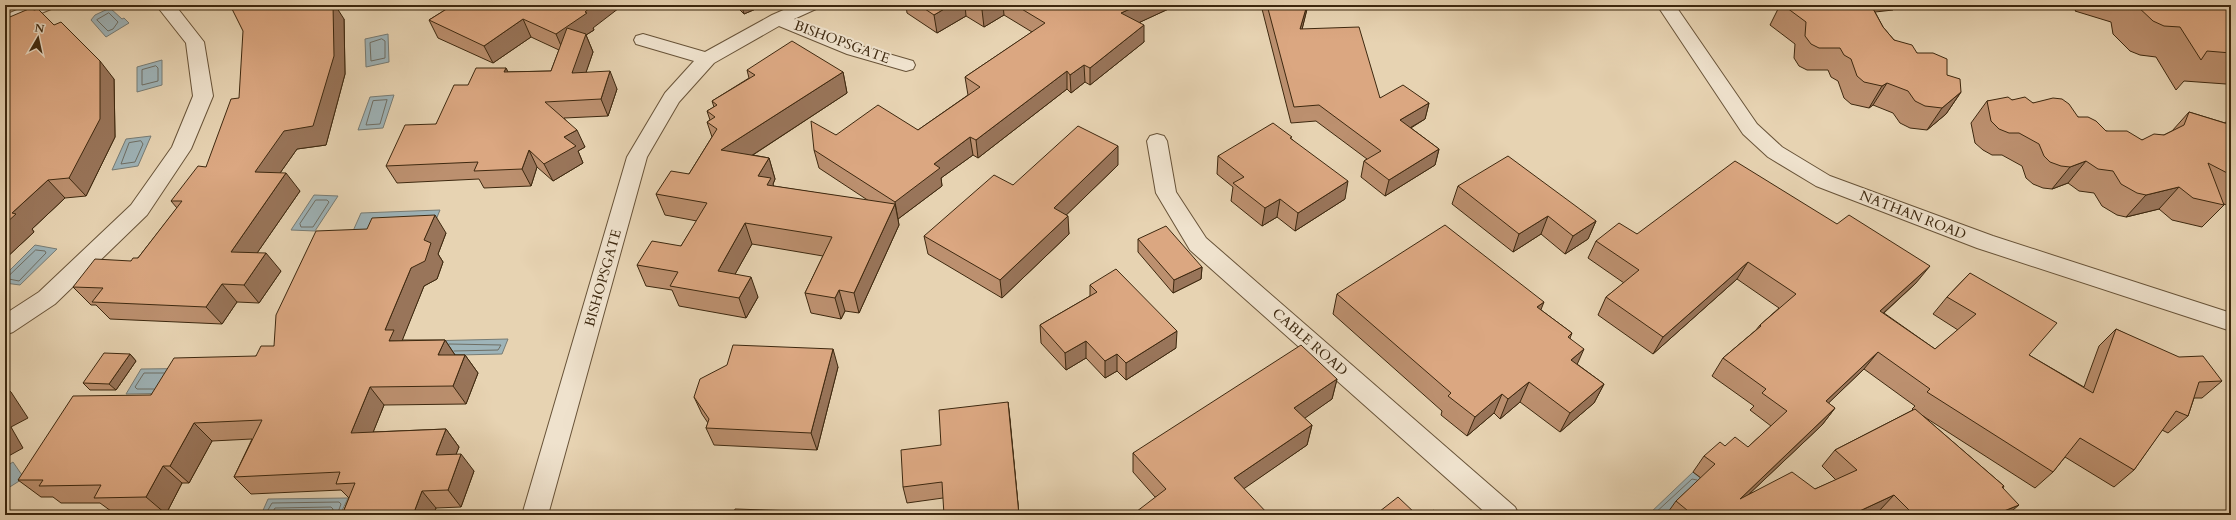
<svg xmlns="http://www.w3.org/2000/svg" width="2236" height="520" font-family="Cardo,serif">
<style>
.water{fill:#9eb4b9;stroke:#777c75}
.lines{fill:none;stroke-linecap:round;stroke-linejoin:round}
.shore{stroke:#6e6e64;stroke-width:1}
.minor-casing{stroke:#685338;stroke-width:2}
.minor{fill:#efe2cd;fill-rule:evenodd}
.wall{fill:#bc906f;stroke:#3d280f;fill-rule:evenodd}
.shaded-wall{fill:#99755a;stroke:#3d280f}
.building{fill:#dba781;stroke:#3d280f}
.labels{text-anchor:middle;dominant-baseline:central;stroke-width:4;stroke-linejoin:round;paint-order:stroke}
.street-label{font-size:14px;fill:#3d280f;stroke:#efe2cd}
</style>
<rect width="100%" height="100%" fill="#e7d3b2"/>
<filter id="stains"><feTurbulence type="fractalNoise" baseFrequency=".005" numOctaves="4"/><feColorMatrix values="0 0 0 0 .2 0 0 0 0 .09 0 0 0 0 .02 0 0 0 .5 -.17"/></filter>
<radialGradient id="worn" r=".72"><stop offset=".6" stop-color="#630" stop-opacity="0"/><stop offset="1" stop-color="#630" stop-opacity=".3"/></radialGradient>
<g class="water">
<path d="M110 8 122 19 124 18 129 23 106 37 91 20 95 15Z"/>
<path d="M388 34 389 62 366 67 365 39Z"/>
<path d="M162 60V85L137 92V67Z"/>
<path d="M394 95 383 128 358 130 370 97Z"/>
<path d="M151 136 138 166 112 170 126 139Z"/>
<path d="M314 195 338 196 315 231 291 230Z"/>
<path d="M440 210 433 227 353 231 361 213Z"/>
<path d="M35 245 57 249 20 285 5 283V275Z"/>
<path d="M508 339 502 354 417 356 424 341Z"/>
<path d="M225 368 181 393 126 394 141 369Z"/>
<path d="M13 462 24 478 5 490V467Z"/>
<path d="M1693 472 1704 481 1667 515H1648Z"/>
<path d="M348 498 340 515H261L268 499Z"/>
</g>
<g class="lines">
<g class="shore">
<path d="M109 13 118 22 113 29 108 31 97 20Z"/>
<path d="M382 39 385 41V58L371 61 370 43Z"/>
<path d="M156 66 158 68V81L142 85V70Z"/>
<path d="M387 100 380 124 366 125 373 101Z"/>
<path d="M141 141 143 144 135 162 121 164 129 143Z"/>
<path d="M316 200H327L329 202 313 227H301L300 224Z"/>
<path d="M36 250 45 251 46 253 19 281 9 279V276Z"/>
<path d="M449 344 501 345 498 350 454 351"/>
<path d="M154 389H137L135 387 144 373H164"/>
<path d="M265 515 272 503 339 502 341 504 337 515"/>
<path d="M271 515 275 508 331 507 333 509 332 515"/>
<path d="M277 515 324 513 326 515"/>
<path d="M1653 515 1692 479 1697 480"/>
</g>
<defs>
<g id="minor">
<path d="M29 5H54L51 9 5 28V15Z"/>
<path d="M156 5H175L204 42 213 96 191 149 147 215 55 304 13 332 5 335V314L39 292 131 205 172 147 193 96 186 43Z"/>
<path d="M795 5H819L816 9 794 19 861 46 913 61 915 65 913 69 906 71 899 69 847 54 779 26 714 63 679 102 647 157 548 515H522L627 157 665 93 694 61 636 44 634 40 636 36 643 34 705 52 772 15Z"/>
<path d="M1657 5H1675L1757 124 1782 147 1830 176 1993 236 2231 313V331L1977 248 1816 186 1768 157 1743 134Z"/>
<path d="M1157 134 1164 136 1167 141 1176 192 1206 238 1515 507 1519 515H1488L1190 250 1156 193 1147 141 1150 136Z"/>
</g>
</defs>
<use href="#minor" class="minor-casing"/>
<use href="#minor" class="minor"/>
</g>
<g class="wall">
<path d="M453 5 593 28 594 30 586 35 593 52 586 72 617 89 608 116 564 118 585 147 578 151 583 163 553 181 537 167 531 186 484 188 479 179 397 183 386 166 436 124 468 85 506 68 508 72 551 71 559 50 531 37 493 63 438 38 429 20Z"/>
<path d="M735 5H765L744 14Z"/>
<path d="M906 5H1177L1140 22 1144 42 1090 85 1085 82 1071 93 1067 89 978 158 973 155 941 178 942 186 898 219 899 225 859 313 845 311 841 319 811 313 805 293 823 256 752 244 735 274 758 297 746 318 679 306 672 290 646 286 637 265 681 246 697 221 665 215 656 194 689 174 712 137 707 122 710 120 707 111 714 107 712 101 749 78 747 70 843 72 847 93 753 155 769 158 775 179 773 184V186L869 201 819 168 814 150 836 135 918 130 968 95 965 77 1032 32 1004 15 984 27 966 16 937 33 907 13Z"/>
<path d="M1261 5H1308L1302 29 1380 98 1429 103 1425 119 1411 128 1439 149 1435 165 1385 196 1361 177 1364 161 1367 159 1316 121 1291 123Z"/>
<path d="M1780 5H1896L1893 10 1875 12 1883 27 1894 40 1917 53 1947 75 1961 92 1946 114 1927 130 1910 128 1900 123 1893 113 1873 105 1869 108 1851 104 1844 98 1838 81 1831 77 1828 70H1807L1799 66 1794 58 1795 44 1770 25Z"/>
<path d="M2079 5H2231V79L2226 84 2184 81 2176 90 2156 57 2140 55 2130 51 2113 34 2111 22 2075 11Z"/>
<path d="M34 10 54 25 114 79 115 137 86 196 65 198 32 229 34 232 5 259V129L9 74 5 70V19Z"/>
<path d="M344 19 345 74 326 145 297 149 280 173 300 191 257 253 281 271 259 303 237 302 222 324 110 319 96 305H91L73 287 138 258 177 208 171 201 206 167Z"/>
<path d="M2012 100 2033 103 2078 117 2106 131 2142 140 2164 135 2172 131 2189 112 2225 123 2230 117 2231 118V207L2224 204V205L2202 227 2172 220 2159 209 2126 217 2117 215 2102 206 2094 193 2079 191 2068 183 2052 189 2043 188 2033 184 2026 178 2022 166 2002 155H1992L1983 150 1975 143 1971 123 1987 101Z"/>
<path d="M1292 139 1345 199 1295 231 1277 217 1262 226 1231 201 1233 187 1217 174 1218 156Z"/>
<path d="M1118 165 1066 215 1069 234 1002 298 928 254 924 236 1013 185Z"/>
<path d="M1458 186 1596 221 1588 239 1565 254 1541 234 1513 252 1452 204Z"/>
<path d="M446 233 438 254 443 262 437 279 424 286 402 340H445L455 355H465L478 373 466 404 384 405 373 432 446 429 459 447 456 454 474 471 461 507 436 508 433 515H342L349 498 341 490 251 494 234 477 252 439 212 441 189 483H182L166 514H115L100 503H61L53 497H41L18 480 151 395 256 356 274 346Z"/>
<path d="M1637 234 1916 283 1884 313 1935 349 1958 330 1933 314 1947 297 1970 273 2029 355 2084 387 2099 346 2116 329 2222 381 2202 398H2194L2188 416 2168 433 2162 430 2134 470 2114 487 2065 457 2053 472 2035 488 1923 416 2004 486 2003 488 2008 515H1883L1879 511 1870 515H1666L1676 501 1701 478 1693 472 1704 456 1725 446 1748 447 1771 426 1750 410 1754 406 1712 376 1723 358 1756 330 1760 325 1779 308 1737 279 1653 354 1598 315 1606 297 1624 283 1588 258 1596 241ZM1864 369 1915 406 1912 409 1913 410 1835 450 1822 466 1836 480 1815 489 1750 493 1822 425 1835 408 1828 403Z"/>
<path d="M1138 239 1202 267 1201 279 1173 293 1138 252Z"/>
<path d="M1090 285 1176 348 1126 380 1117 371 1105 378 1086 358 1066 370 1041 343 1040 325 1090 296Z"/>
<path d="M1337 294 1541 310 1572 333 1570 338 1577 364 1604 384 1594 403 1560 432 1520 402 1500 419 1494 413 1467 436 1441 415 1442 411 1333 314Z"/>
<path d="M130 354 136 361 116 390H90L83 383Z"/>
<path d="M838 367 817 450 714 445 706 428 708 423 702 414 694 397Z"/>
<path d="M1337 379 1332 399 1304 418 1312 425 1307 445 1244 488 1155 497 1133 472V453Z"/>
<path d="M1010 419 943 498 907 503 903 487 941 445Z"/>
</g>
<g class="shaded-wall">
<path d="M333 5H335L344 19 345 74 326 145 297 149 268 190 255 172Z"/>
<path d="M593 5H623L593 28 594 30 586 35 593 52 580 90 556 34Z"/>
<path d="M747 5H765L744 14 742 7Z"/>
<path d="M951 5H965L966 16 937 33 934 15Z"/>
<path d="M990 5H1003L1004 15 984 27 982 10Z"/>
<path d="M1139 5H1177L1121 31V13Z"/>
<path d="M1307 5H1308L1306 13 1298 46 1300 29Z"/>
<path d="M523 19 531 37 493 63 484 46Z"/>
<path d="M1144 25V42L1090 85V68Z"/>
<path d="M100 61 114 79 115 137 86 196 69 178Z"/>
<path d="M1084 65 1085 82 1071 93 1070 75Z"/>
<path d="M506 68 514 85 504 72Z"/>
<path d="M610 71 617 89 608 116 601 99Z"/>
<path d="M1067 71V89L978 158 976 140Z"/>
<path d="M843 72 847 93 728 171 721 150Z"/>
<path d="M1887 83 1873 105 1869 108 1882 86Z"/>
<path d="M1961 92 1946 114 1927 130 1942 108Z"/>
<path d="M1429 103 1425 119 1396 136 1400 120Z"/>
<path d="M577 130 585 147 578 151 583 163 553 181 544 164 564 137Z"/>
<path d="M970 137 973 155 941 178 942 186 898 219 895 202 934 164Z"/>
<path d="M1118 146V165L1055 226 1054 208Z"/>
<path d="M1439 149 1435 165 1385 196 1389 180Z"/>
<path d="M529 150 537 167 531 186 522 169Z"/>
<path d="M769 158 775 179 773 184 777 199 758 176Z"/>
<path d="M2086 161 2068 183 2052 189 2070 167Z"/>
<path d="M286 173 300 191 246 269 231 252Z"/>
<path d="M48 180 65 198 32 229 34 232 5 259V224L12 213Z"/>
<path d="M1348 181 1345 199 1295 231 1298 213Z"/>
<path d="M2179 187 2159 209 2126 217 2146 195Z"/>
<path d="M1280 199 1277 217 1262 226 1265 208Z"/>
<path d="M895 204 899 225 859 313 854 293Z"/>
<path d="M435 215 446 233 438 254 443 262 437 279 424 286 402 341H389L385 330 411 268Z"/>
<path d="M1068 216 1069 234 1002 298 1000 280Z"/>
<path d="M1548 216 1541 234 1513 252 1519 234Z"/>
<path d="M1596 221 1588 239 1565 254 1573 236Z"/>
<path d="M745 223 752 244 725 292 718 271Z"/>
<path d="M266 253 281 271 259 303 244 285Z"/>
<path d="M1748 262 1737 279 1653 354 1663 337Z"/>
<path d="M1930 266 1916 283 1867 328 1880 311Z"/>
<path d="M1202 267 1201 279 1173 293 1174 280Z"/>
<path d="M751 277 758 297 746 318 739 298Z"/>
<path d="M222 284 237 302 222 324 206 307Z"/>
<path d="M839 290 845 311 841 319 835 298Z"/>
<path d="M1544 302 1536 322 1537 307Z"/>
<path d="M1177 331 1176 348 1126 380V363Z"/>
<path d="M445 340 457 358 438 355Z"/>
<path d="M1086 341V358L1066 370 1065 353Z"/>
<path d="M833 349 838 367 817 450 811 433Z"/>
<path d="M1584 349 1575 369 1571 360Z"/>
<path d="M1878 352 1864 369 1813 418 1826 401Z"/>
<path d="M130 354 136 361 116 390 109 384Z"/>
<path d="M1117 354V371L1105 378V361Z"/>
<path d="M465 355 478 373 466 404 453 386Z"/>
<path d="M1337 379 1332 399 1291 428 1294 408Z"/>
<path d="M1529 382 1520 402 1500 419 1508 399Z"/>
<path d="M1604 384 1594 403 1560 432 1570 413Z"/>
<path d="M5 386 11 392 28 418 11 427 23 448 5 458Z"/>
<path d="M370 387 384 405 366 450 351 433Z"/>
<path d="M1502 394 1494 413 1467 436 1475 417Z"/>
<path d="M1008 402 1010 419 1019 515Z"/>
<path d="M1835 408 1822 425 1727 515 1740 499Z"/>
<path d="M194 423 212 441 189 483 170 466Z"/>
<path d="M1312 425 1307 445 1232 497 1234 478Z"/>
<path d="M446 429 459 447 449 472 436 455Z"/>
<path d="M461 454 474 471 461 507 448 490Z"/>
<path d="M163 466 182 483 166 514 146 497Z"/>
<path d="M422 491 436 508 433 515H413Z"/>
<path d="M1894 495 1879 511 1871 515H1851Z"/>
<path d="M2019 505 2007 515 2004 511Z"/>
</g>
<g class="building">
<path d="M230 5H333L334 56 313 126 284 131 255 172 286 173 231 252 266 253 244 285 222 284 206 307 92 302 103 288 73 287 95 259 131 261 133 258H138L182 201H171L198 166 206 167 231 99 239 98 243 31Z"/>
<path d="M453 5H593L585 12 587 13 556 34 523 19 484 46 429 20Z"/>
<path d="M740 5H747L742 7Z"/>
<path d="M919 5H951L934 15Z"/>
<path d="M975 5H990L982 10Z"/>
<path d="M1015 5H1139L1121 13 1144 25 1090 68 1084 65 1070 75 1067 71 976 140 970 137 934 164 940 168 895 202 814 150 811 121 836 135 878 105 918 130 980 87 965 77 1045 23Z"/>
<path d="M1267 5H1307L1300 29 1359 27 1380 98 1403 85 1429 103 1400 120 1439 149 1389 180 1364 161 1381 151 1319 105 1294 107Z"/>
<path d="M1783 5H1871L1883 27 1894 40 1912 45 1917 53H1933L1947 59V75L1960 79 1961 92 1942 108 1925 106 1915 101 1908 91 1887 83 1882 86 1864 82 1857 76 1851 59 1844 55 1840 48H1819L1811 44 1805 36 1806 22Z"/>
<path d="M2136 5H2231V53L2207 51 2201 60 2180 27 2164 26 2153 21Z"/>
<path d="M31 8 34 10 38 9 54 25 61 22 100 61V119L69 178 48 180 12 213 16 214 5 224V129L9 74 5 69V19Z"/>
<path d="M567 28 586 34 572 73 610 71 601 99 545 102 577 130 564 137 576 146 544 164 529 150 522 169 474 171 478 162 386 166 405 125 436 124 454 85H468L476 68H506L504 72 551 71Z"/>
<path d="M792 41 843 72 721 150 769 158 758 176 771 178 767 185 895 204 854 293 839 290 835 298 805 293 832 237 745 223 718 271 751 277 739 298 670 286 678 272 637 265 652 241 681 246 707 203 656 194 671 171 689 174 717 129 707 122 715 117 707 111 717 105 712 101 755 75 747 70Z"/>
<path d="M2008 97 2012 100 2025 97 2033 103 2053 98 2062 99 2069 104 2078 117H2088L2096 121 2106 131H2127L2142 140 2154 134 2164 135 2184 125 2189 112 2228 124 2230 117 2231 118V175L2208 163 2224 205 2193 198 2179 187 2146 195 2137 193 2121 184 2113 171 2098 169 2086 161 2070 167 2061 166 2050 162 2044 156 2039 144 2019 133H2009L1999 129 1991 121 1987 101Z"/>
<path d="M1273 123 1292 137 1290 138 1348 181 1298 213 1280 199 1265 208 1233 183 1244 177 1218 156Z"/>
<path d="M1078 126 1118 146 1054 208 1068 216 1000 280 924 236 994 175 1013 185Z"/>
<path d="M1508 156 1596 221 1573 236 1548 216 1519 234 1458 186Z"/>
<path d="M1735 161 1837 224 1849 215 1930 266 1880 311 1935 349 1976 314 1947 297 1970 273 2057 323 2029 355 2093 393 2116 329 2179 357 2203 356 2222 381 2199 382 2188 416 2176 411 2134 470 2080 438 2053 472 1927 392 1930 389 1878 352 1826 401 1835 408 1740 499 1792 472 1815 489 1857 470 1835 450 1915 409 2004 486 2002 487 2019 505 2004 511 2008 515H1914L1894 495 1851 515H1693L1676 501 1715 464 1704 456 1720 442 1725 446 1735 437 1748 447 1787 411 1762 393 1766 389 1723 358 1761 326 1760 325 1796 294 1748 262 1663 337 1606 297 1639 270 1596 241 1619 223 1637 234Z"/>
<path d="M435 215 424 240 431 243 425 261 411 268 385 330H394L389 341 445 340 438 355H465L453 386 370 387 351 433 446 429 436 455 461 454 448 490 422 491 413 515H342L355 483 336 484 340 472 234 477 262 420 194 423 170 466H163L146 497 94 498 101 485 39 486 43 480H18L73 396 151 395 174 358 256 356 261 346H274L276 315 316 231 367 229 372 218Z"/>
<path d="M1445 225 1544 302 1537 307 1572 333 1568 337 1584 349 1571 360 1604 384 1570 413 1529 382 1508 399 1502 394 1475 417 1448 396 1451 393 1337 294Z"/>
<path d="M1166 226 1202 267 1174 280 1138 239Z"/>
<path d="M1116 269 1177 331 1126 363 1117 354 1105 361 1086 341 1065 353 1040 325 1097 292 1090 285Z"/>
<path d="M733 345 833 349 811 433 706 428 709 419 694 397 700 379 727 365Z"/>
<path d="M1301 345 1337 379 1294 408 1312 425 1234 478 1269 515H1132L1166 489 1133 453Z"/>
<path d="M104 353 130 354 109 384 83 383Z"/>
<path d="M5 397 7 401 5 402Z"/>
<path d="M1008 402 1019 515H944L942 482 903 487 901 450 941 445 939 410Z"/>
<path d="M1398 497 1417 515H1375Z"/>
<path d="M735 509 796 511 795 515H733Z"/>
<path d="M1434 510 1439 515H1427Z"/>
</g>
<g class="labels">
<g class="street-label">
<text transform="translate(842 42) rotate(20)">BISHOPSGATE</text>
<text transform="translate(1913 215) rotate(21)">NATHAN ROAD</text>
<text transform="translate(603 278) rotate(-74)">BISHOPSGATE</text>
<text transform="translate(1310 342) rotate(41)">CABLE ROAD</text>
</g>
</g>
<rect width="2236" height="520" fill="none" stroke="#e7d3b2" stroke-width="20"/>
<rect x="6" y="6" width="2224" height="508" fill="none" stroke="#3d280f" stroke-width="2"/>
<rect x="10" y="10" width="2216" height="500" fill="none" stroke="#3d280f"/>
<g transform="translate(38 38) rotate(9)" stroke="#efe2cd" stroke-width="3" paint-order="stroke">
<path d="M0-3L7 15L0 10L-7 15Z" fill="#3d280f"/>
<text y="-6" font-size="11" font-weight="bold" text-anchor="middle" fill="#3d280f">N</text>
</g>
<rect width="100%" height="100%" filter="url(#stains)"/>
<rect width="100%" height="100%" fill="url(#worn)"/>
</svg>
